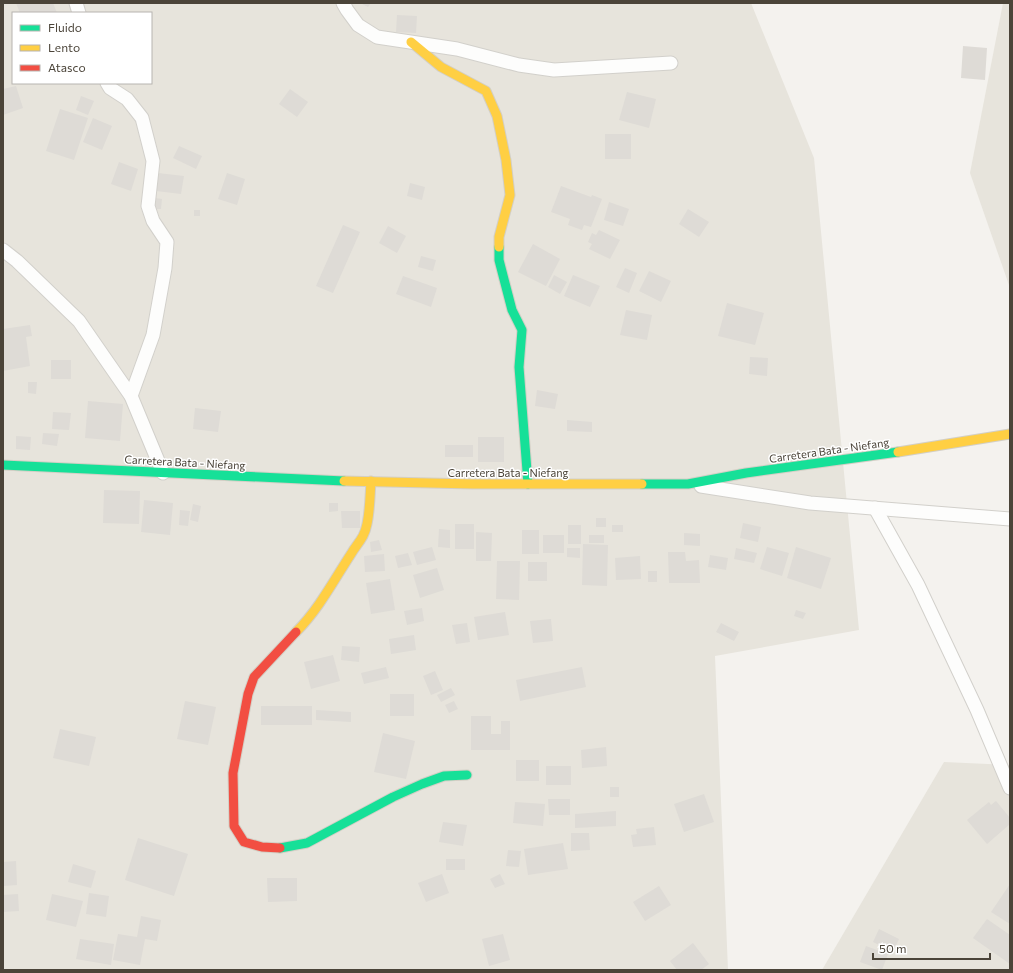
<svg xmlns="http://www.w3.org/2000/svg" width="1013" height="973" font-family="Commissioner,sans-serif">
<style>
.residential{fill:#e7e4dc;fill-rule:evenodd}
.building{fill:#dedbd6}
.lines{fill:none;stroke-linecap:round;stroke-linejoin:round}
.street-casing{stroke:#d2d0cb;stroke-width:15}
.fast-casing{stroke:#d3cfc5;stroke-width:11}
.slow-casing{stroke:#d3cfc5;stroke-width:11}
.jam-casing{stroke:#d3cfc5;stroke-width:11}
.street{stroke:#fdfdfc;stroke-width:13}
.fast{stroke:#16e098;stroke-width:9}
.slow{stroke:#ffcf43;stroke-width:9}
.jam{stroke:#f24e42;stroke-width:9}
.labels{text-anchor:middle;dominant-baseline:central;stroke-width:3;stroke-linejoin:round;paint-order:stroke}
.street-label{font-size:11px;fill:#4b4439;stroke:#fff}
</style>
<rect width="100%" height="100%" fill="#f4f2ee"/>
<g class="residential">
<path d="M3 3H751L814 158 859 630 715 656 728 970H3ZM13 13H151V83H13Z"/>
<path d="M1003 3H1010V288L970 173Z"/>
<path d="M944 762 1010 765V970H822Z"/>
</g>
<g class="building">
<path d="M16 3H53L57 13H20Z"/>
<path d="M360 3H371L368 7Z"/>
<path d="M397 15 417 16 416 33 396 32Z"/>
<path d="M963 46 987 48 985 80 961 78Z"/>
<path d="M16 86 23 108 3 115V89Z"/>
<path d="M290 89 308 102 297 117 279 104Z"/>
<path d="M627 92 656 99 649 128 619 120Z"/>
<path d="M81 96 94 101 88 115 76 110Z"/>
<path d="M60 109 88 118 74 160 46 151Z"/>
<path d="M93 118 112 126 102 150 83 142Z"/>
<rect x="605" y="134" width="26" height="25"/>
<path d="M179 146 202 156 196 169 173 158Z"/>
<path d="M119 162 138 169 131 191 111 184Z"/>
<path d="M158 173 184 176 181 194 156 191Z"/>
<path d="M227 173 245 179 237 205 218 199Z"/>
<path d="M410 183 425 187 422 200 407 196Z"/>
<path d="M561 186 591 197 592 195 602 199 591 227 584 225 582 230 568 225 570 219 551 212Z"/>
<path d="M155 198 162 199 161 209H155Z"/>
<path d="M609 202 629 209 623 226 604 220Z"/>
<path d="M688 209 709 222 699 237 679 224Z"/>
<rect x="194" y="210" width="6" height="6"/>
<path d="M343 225 360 232 333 293 316 286Z"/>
<path d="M388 226 406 236 397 253 379 243Z"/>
<path d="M599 230 620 240 610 259 589 249 592 244 588 242 592 233 596 235Z"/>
<path d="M533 244 560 259 546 286 518 272Z"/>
<path d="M421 256 436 260 433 271 418 267Z"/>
<path d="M625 268 637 273 629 293 616 287Z"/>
<path d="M649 271 671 281 661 302 639 291Z"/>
<path d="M554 275 567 282 560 294 548 287Z"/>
<path d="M573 275 600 286 590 307 564 296Z"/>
<path d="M403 276 437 288 431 307 396 294Z"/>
<path d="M727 303 764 313 755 345 718 336Z"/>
<path d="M626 310 652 315 647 340 620 335Z"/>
<path d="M30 325 32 336 26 337 30 366 3 371V329Z"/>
<path d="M750 357 768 358 767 376 749 374Z"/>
<rect x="51" y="360" width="20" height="19"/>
<path d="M28 382H37L36 394 28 393Z"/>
<path d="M537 390 558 394 555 409 535 406Z"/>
<path d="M88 401 123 404 120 441 85 438Z"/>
<path d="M195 408 221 411 218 432 193 429Z"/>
<path d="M53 412 71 413 69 430 52 429Z"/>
<path d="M567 420 592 422V432L567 431Z"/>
<path d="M43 433 59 434 57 446 42 444Z"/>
<path d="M16 436 31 437 30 450 16 449Z"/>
<rect x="478" y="437" width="26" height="25"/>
<rect x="445" y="445" width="28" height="12"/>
<path d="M104 490 140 491 139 524 103 523Z"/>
<path d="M144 500 173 503 170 535 141 532Z"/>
<path d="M329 503H338V511L329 512Z"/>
<path d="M193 504 201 506 198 522 190 520Z"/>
<path d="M180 510 190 511 188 526 179 525Z"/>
<path d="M341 511H360V528H342Z"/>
<rect x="596" y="518" width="10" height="9"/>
<path d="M743 523 761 527 758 542 740 538Z"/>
<rect x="455" y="524" width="19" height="25"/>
<rect x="568" y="525" width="13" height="19"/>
<rect x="612" y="525" width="11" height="7"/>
<path d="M439 529 450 530V548L438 547Z"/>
<rect x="522" y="530" width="17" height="24"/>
<path d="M476 532 492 533 491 561H476Z"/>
<path d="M684 533 700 534V546L684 545Z"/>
<rect x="543" y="535" width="21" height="18"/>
<rect x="589" y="535" width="15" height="8"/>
<path d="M379 540 382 550 371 552 370 542Z"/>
<path d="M583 544 608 545 607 586 582 585Z"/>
<path d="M432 547 436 560 417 565 413 552Z"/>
<path d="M767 547 789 553 782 576 760 569Z"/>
<path d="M796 547 831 558 821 589 787 578Z"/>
<path d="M567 548H580V558L567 557Z"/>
<path d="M736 548 757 553 754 563 734 559Z"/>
<path d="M668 552H685L686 561 699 560 700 583H669Z"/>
<path d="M408 553 412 565 398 568 395 556Z"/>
<path d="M384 554 385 571 365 572 364 556Z"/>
<path d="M710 555 728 558 726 570 708 567Z"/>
<path d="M640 556 641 579 616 580 615 558Z"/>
<path d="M497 561H520L519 600 496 599Z"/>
<rect x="528" y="562" width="19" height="19"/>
<path d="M437 568 444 590 420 598 413 575Z"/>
<rect x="648" y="571" width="9" height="11"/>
<path d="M390 579 395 610 371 614 366 583Z"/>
<path d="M422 608 424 621 407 625 404 611Z"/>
<path d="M796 610 806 613 803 619 794 616Z"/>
<path d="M505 612 509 635 478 640 474 617Z"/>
<path d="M551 619 553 641 533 643 530 621Z"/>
<path d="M467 623 470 642 456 644 452 625Z"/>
<path d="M721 623 739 632 734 641 716 632Z"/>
<path d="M414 635 416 650 391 654 389 639Z"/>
<path d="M342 646 360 647 359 662 341 660Z"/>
<path d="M333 655 340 681 311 689 304 662Z"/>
<path d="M386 667 389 678 364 684 361 673Z"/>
<path d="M582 667 586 687 520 701 516 680Z"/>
<path d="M435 671 443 690 431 695 423 676Z"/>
<path d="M451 688 455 695 441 702 437 695Z"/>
<rect x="390" y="694" width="24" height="22"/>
<path d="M185 701 216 707 208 745 177 739Z"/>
<path d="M454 701 458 709 449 713 445 705Z"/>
<rect x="261" y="706" width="51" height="19"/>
<path d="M316 710 351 712V722L316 720Z"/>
<path d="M471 716H491V734H501V721H510V750H471Z"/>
<path d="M60 729 96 737 89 766 53 758Z"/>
<path d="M383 733 415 741 406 779 374 772Z"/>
<path d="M606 747 607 766 582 768 581 750Z"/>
<rect x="516" y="760" width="23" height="21"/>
<rect x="546" y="766" width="25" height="19"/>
<rect x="610" y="787" width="9" height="10"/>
<path d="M704 794 714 822 684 832 674 804Z"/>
<path d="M548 799H570V815H549Z"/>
<path d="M996 801 1010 818V824L987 844 967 820 989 802 991 805Z"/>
<path d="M515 802 545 804 543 826 513 823Z"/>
<path d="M616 811V826L575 828V814Z"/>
<path d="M443 822 467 825 463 846 439 842Z"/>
<path d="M654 827 656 845 633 847 631 835 637 834 636 829Z"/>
<path d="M571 833H589L590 850 571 851Z"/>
<path d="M138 838 188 854 174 896 125 880Z"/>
<path d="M563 843 568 869 528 875 524 849Z"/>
<path d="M508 850 521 851 519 867 506 866Z"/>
<rect x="446" y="859" width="19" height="11"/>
<path d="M16 861 17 885 3 886V862Z"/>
<path d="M73 864 96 871 91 888 68 882Z"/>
<path d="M442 874 449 893 426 902 418 883Z"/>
<path d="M500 874 505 884 495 888 490 879Z"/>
<path d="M267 878H297V901L268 902Z"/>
<path d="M1010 884V924L991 912Z"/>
<path d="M659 886 671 905 645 921 633 902Z"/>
<path d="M89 893 109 896 106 917 86 914Z"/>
<path d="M18 894 19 911 3 912V895Z"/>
<path d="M52 894 83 901 76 927 46 920Z"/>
<path d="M141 916 161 920 157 941 145 939 140 965 113 960 118 934 137 937Z"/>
<path d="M987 919 1010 935V964L973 938Z"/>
<path d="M879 929 899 939 893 952 873 942Z"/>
<path d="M503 934 510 960 489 966 482 939Z"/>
<path d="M80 939 114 944 111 965 76 959Z"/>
<path d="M693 943 709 964 701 970H677L670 961Z"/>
<path d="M866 946 888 954 882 970 860 962Z"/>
</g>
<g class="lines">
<defs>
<g id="street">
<path d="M76 3 79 13"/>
<path d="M343 3 347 10 358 25 377 37 457 49 519 65 554 70 671 63"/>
<path d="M107 83 110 88 127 99 142 118 153 161 148 206 153 221 167 242 165 268 153 335 131 396"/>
<path d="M3 250 17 261 79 321 131 396 163 473"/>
<path d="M701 486 810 503 1010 519"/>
<path d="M875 508 918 585 977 710 1010 788"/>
</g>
<g id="fast">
<path d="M499 247V260L512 310 522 330 519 367 528 484"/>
<path d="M3 465 344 481"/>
<path d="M642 484H688L746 473 898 452"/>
<path d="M280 848 307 843 393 797 422 784 444 776 467 775"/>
</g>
<g id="slow">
<path d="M411 42 441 67 486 91 497 116 506 160 510 195 499 237V247"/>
<path d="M898 452 1010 434"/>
<path d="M344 481 473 484H642"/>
<path d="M296 632C319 609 334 580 351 554 358 542 364 539 367 524 370 510 370 495 371 481"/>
</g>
<path id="jam" d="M280 848 262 847 244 842 234 826 233 773 248 694 254 677 296 632"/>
</defs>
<use href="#street" class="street-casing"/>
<use href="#fast" class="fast-casing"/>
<use href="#slow" class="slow-casing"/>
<use href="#jam" class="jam-casing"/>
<use href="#street" class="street"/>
<use href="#fast" class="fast"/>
<use href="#slow" class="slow"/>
<use href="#jam" class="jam"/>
</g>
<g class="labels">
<g class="street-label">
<text transform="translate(829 450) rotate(-8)">Carretera Bata - Niefang</text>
<text transform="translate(185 462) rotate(3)">Carretera Bata - Niefang</text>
<text x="508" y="472">Carretera Bata - Niefang</text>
</g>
</g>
<rect width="1013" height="973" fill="none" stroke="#4b4439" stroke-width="8"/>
<rect x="12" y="12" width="140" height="72" fill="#ffffff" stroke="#b7b4b0"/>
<rect x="20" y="25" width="20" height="6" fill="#16e098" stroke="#b7b4b0"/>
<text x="48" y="32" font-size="12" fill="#4b4439">Fluido</text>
<rect x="20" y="45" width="20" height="6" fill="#ffcf43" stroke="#b7b4b0"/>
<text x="48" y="52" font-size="12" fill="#4b4439">Lento</text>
<rect x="20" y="65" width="20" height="6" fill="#f24e42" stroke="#b7b4b0"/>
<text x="48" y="72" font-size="12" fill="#4b4439">Atasco</text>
<path d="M873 953v6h117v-6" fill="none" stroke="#4b4439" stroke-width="2"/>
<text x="879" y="953" font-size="12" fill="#4b4439" stroke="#ffffff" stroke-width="3" paint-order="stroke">50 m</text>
</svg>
